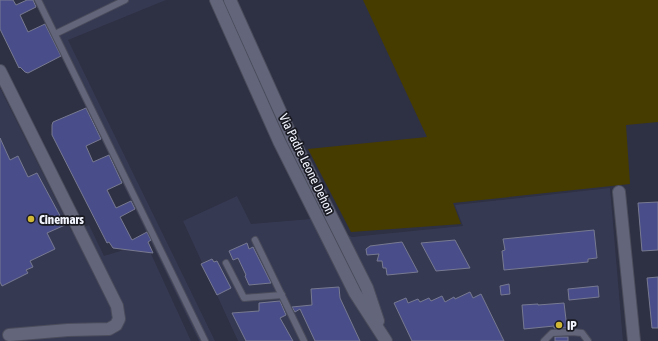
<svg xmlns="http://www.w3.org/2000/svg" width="658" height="341" font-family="'Asap Condensed',sans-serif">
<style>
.built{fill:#363952}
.green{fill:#473c00}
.building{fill:#494d8a;stroke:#777a90}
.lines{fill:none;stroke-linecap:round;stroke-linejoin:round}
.service-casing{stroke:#4b4d5c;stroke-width:8}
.minor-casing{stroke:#4b4d5c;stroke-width:14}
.service{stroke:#63667b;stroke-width:6}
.minor{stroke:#63667b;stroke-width:12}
.poi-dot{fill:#d0b736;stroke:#181921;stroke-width:1.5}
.labels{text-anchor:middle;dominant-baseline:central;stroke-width:3.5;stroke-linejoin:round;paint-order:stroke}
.street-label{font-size:13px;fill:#f2f4fe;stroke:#181921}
.poi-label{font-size:13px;font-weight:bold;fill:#f2f4fe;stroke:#181921;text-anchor:start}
</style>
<rect width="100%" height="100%" fill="#2e3043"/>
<g class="built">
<path d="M34 0H166L68 40 215 341H199Z"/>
<path d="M0 88 72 232 89 225 104 256 146 243 191 341H0Z"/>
<path d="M610 188 623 341H238L183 221 237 196 251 224 311 219 352 237 463 226 455 205Z"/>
</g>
<path class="green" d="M363 0H658V122L626 125 630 184 453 203 461 224 351 232 308 149 427 137Z"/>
<g class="building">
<path d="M0 0H13L16 5 27 0H33L36 7 20 15 28 32 45 24 61 56 28 73 25 72 20 67 19 68 0 29Z"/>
<path d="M86 108 101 139 86 146 93 162 109 155 122 183 107 190 116 208 131 201 135 209 120 217 132 240 147 232 151 240 148 242 153 253 113 248 109 242 107 243 52 135V125L53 122Z"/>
<path d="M0 138 10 160 18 156 28 177 37 173 65 225 47 233 55 249 30 261 33 267 26 270 28 273 2 286 0 282Z"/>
<path d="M658 202V250L642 251 638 203Z"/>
<path d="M594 230 597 258 588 259V262L504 270 502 251 505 250 503 239Z"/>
<path d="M455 240 470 268 436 271 421 243Z"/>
<path d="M402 242 418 272 387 275 386 268H383L382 261H377L379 254 367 255 366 249 370 246Z"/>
<path d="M247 243 249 249 253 247 271 283 249 285 245 276 246 275 238 258 233 260 229 251Z"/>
<path d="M212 259 214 262 217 261 231 288 217 295 201 264Z"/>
<path d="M658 277V328H652L647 278Z"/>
<path d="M509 284 510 294 501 295 500 286Z"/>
<path d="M598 286 599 297 569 300 568 289Z"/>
<path d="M339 287 340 298 360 341H315L300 309 295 312 292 307 312 305 311 289Z"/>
<path d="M470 292 473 298 481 294 504 341H412L394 303 406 298 408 303 418 299 420 302 429 298 431 301 442 296 445 302 454 297 455 299Z"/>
<path d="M280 301 286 315 280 318 293 341H246L232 313 259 311V303Z"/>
<path d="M564 303 567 328H554V326L524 329 522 305 538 304V305Z"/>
<rect x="555" y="337" width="13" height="4"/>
</g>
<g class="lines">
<defs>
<g id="service">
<path d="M38 0 205 341"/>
<path d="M55 34 125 0"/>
<path d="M255 240 304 341"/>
<path d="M226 263 244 298 282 295"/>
<path d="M544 341 552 333 572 332 582 333 588 341"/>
</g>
<g id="minor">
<path d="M216 0 279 141 355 293 386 341"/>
<path d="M230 0 293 140 367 288 378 321"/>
<path d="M0 71 117 306 119 319 116 325 109 329 68 330 9 335"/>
<path d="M619 192 634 341"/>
</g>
</defs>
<use href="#service" class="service-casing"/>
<use href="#minor" class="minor-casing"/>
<use href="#service" class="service"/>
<use href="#minor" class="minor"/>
</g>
<g class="poi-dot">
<circle cx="31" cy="219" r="4"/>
<circle cx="559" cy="325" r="4"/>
</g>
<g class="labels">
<g class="street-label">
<text transform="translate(307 164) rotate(64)">Via Padre Leone Dehon</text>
</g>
<g class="poi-label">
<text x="39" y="219">Cinemars</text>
<text x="567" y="325">IP</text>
</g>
</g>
</svg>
